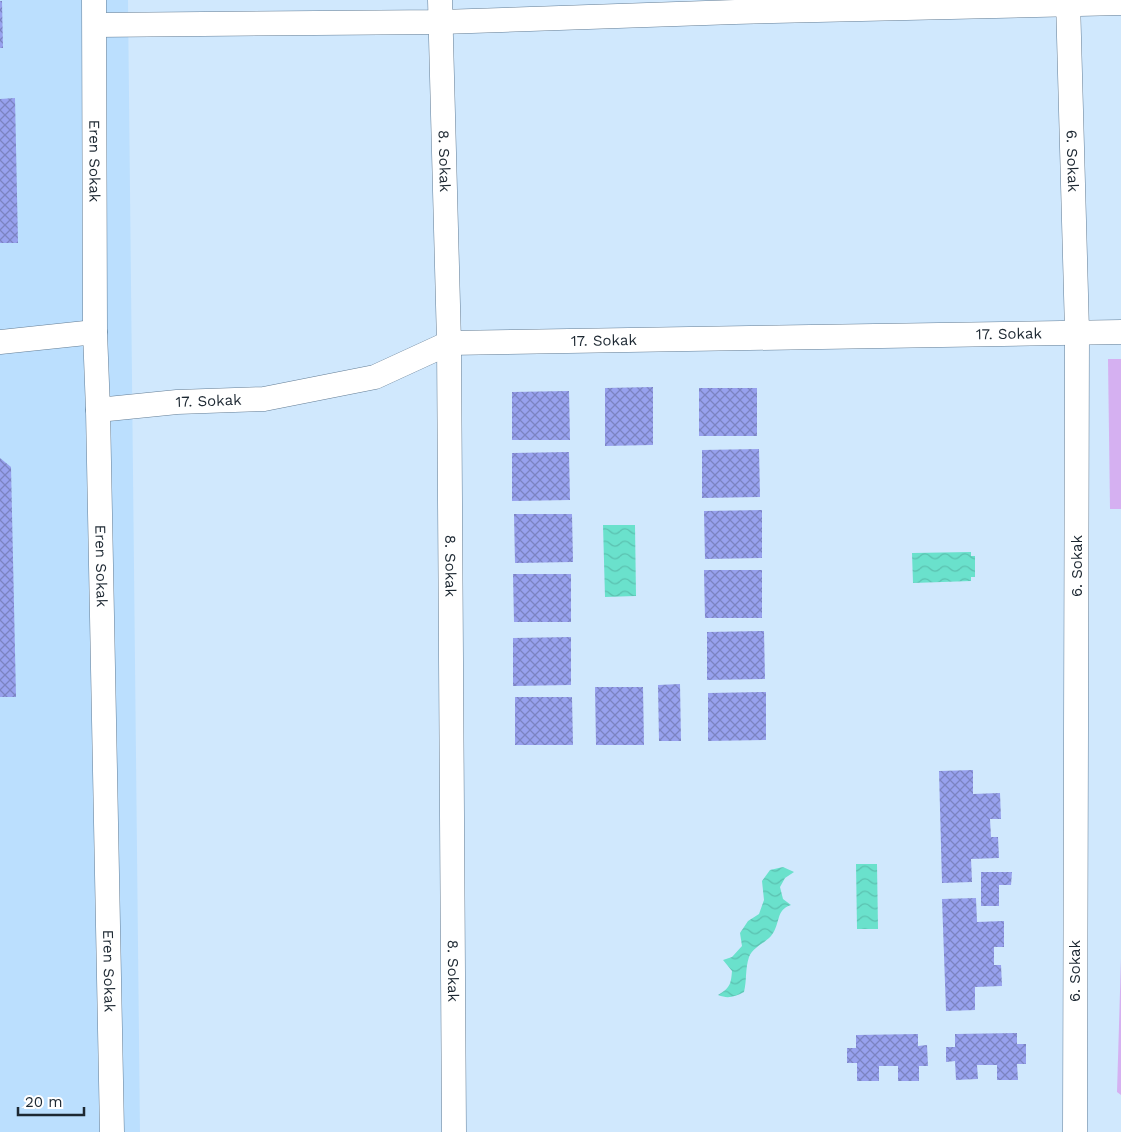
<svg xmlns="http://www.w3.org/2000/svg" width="1121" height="1132" font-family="'Work Sans',sans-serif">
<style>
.built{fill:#bbdffe}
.green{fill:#d5b0f1}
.water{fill:url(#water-waves)}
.building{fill:url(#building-cross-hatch)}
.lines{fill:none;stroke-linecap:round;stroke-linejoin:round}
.minor-casing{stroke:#637d95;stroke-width:25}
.minor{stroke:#fff;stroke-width:24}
.labels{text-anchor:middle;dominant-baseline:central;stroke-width:5;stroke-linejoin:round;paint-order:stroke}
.street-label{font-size:15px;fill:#1d2832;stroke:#fff}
</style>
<defs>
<pattern id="water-waves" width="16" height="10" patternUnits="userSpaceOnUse" patternTransform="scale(1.25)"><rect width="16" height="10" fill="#6ae1cc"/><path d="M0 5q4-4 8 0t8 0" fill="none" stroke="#5bc1b0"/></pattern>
<pattern id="building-cross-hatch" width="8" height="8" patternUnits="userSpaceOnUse" patternTransform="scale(1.25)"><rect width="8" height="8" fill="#97a1ee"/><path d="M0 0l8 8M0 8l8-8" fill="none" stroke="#7b83c1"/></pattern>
</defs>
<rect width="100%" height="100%" fill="#d0e8fd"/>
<path class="built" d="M0 0H128L140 1132H0Z"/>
<g class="green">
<path d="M1108 359H1121V509H1110Z"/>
<path d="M1121 958V1095L1117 1092Z"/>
</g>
<g class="water">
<path d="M603 525H635L636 596 605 597Z"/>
<path d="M971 552V556H975V577H971V581L913 583 912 553Z"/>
<path d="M856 864H877L878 929H857Z"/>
<path d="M783 867 794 872 785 878 780 887 783 899 791 905C775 910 781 924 771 936 765 943 753 947 749 957 745 969 747 980 744 992 734 997 728 999 718 995 730 988 731 984 732 971L723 960 732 957 742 946 740 933 748 921 759 914 764 900 762 881 770 870Z"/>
</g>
<g class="building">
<path d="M0 1H2L3 48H0Z"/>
<path d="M15 98 18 243H0V99Z"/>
<path d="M653 387V445L605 446V388Z"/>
<rect x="699" y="388" width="58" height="48"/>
<path d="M569 391 570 440H512V392Z"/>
<path d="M759 449 760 497 702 498V450Z"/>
<path d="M569 452 570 500 512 501V453Z"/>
<path d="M0 458 11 467 16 697H0Z"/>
<path d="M762 510V558L705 559 704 511Z"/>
<path d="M514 514H572L573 562 515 563Z"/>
<path d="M704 570H762V618H705Z"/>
<path d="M513 574H571V622H514Z"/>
<path d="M764 631 765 679 707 680V632Z"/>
<path d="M571 637V685L513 686V638Z"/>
<path d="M680 684 681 741H659L658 685Z"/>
<path d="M595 687H643L644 745H596Z"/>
<path d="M766 692V740L708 741V693Z"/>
<path d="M515 697H572L573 745H515Z"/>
<path d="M973 770V794L1000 793 1001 819H990L991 837H998L999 858 971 859 972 882 942 883 939 771Z"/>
<path d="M981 872H1012L1011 885H999V906H981Z"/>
<path d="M976 898 977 922 1004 921V947H994V965H1001L1002 986 975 987V1010L946 1011 942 899Z"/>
<path d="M1017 1033V1044H1026V1064H1017L1018 1080H997V1065H977L978 1079 956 1080 955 1061 946 1062V1047H955V1034Z"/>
<path d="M918 1034V1046L927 1045 928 1066H919V1081H898V1066H879V1081H857V1063H847V1048H856V1035Z"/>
</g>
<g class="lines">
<defs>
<g id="minor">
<path id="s1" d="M94 0 95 332 98 410 112 1132"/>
<path id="s2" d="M440 0 449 343 454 1132"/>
<path id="s3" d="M1068 0 1077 331 1075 1132"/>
<path d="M95 25 441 22 735 12 1121 3"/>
<path d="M0 342 95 332"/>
<path id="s4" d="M98 410 177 402 264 399 375 377 449 343 1121 332"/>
</g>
</defs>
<use href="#minor" class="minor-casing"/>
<use href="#minor" class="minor"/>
</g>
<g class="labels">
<g class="street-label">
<text stroke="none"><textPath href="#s1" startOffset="161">Eren Sokak</textPath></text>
<text stroke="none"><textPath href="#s2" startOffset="161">8. Sokak</textPath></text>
<text stroke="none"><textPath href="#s3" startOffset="161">6. Sokak</textPath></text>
<text stroke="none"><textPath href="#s4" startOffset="921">17. Sokak</textPath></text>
<text stroke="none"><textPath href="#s4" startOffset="516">17. Sokak</textPath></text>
<text stroke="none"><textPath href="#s4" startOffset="111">17. Sokak</textPath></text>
<text stroke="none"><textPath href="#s1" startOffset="566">Eren Sokak</textPath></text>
<text stroke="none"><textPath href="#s2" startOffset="566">8. Sokak</textPath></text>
<text transform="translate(1077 566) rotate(-90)">6. Sokak</text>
<text stroke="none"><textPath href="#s1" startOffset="971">Eren Sokak</textPath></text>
<text stroke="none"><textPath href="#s2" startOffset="971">8. Sokak</textPath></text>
<text transform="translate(1075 971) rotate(-90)">6. Sokak</text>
</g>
</g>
<path d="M18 1107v8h66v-8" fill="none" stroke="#1d2832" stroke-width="2.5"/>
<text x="25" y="1107" font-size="15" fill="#1d2832" stroke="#ffffff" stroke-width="4" paint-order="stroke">20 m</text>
</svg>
